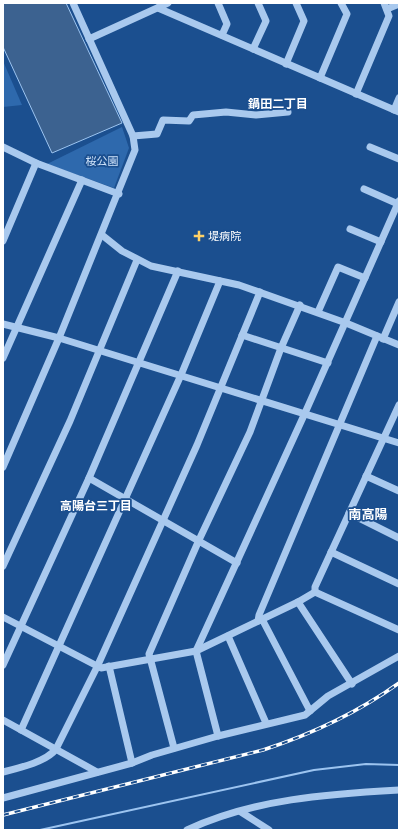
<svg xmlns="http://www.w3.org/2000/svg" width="402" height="833" font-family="Poppins,'Noto Sans JP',sans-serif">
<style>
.green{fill:#2e69ad}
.water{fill:#3c6290;stroke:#9cc4f0}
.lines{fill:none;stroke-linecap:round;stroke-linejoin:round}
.stream{stroke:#9cc4f0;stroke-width:2}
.minor{stroke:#a9c9ee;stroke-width:7}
.rail-casing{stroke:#fff;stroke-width:3.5}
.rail{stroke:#1b4f8f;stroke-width:2;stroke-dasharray:6;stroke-linecap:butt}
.poi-dot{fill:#ffd166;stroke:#1b4f8f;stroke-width:1.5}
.labels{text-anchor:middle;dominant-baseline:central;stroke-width:3.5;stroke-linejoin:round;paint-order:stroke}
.park-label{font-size:11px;fill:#cfe3fa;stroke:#1b4f8f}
.poi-label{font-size:11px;fill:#fff;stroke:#1b4f8f;text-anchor:start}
.neighbourhood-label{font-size:12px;font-weight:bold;fill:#fff;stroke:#1b4f8f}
.quarter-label{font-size:13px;font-weight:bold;fill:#fff;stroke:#1b4f8f}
</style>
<rect width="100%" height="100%" fill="#1b4f8f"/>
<g class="green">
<path d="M3 61 22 105 3 107Z"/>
<path d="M122 127 129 148 114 188 47 164Z"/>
</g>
<path class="water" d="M3 3H66L122 123 52 153 3 47Z"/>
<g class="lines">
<path class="stream" d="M40 830 314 770 366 764 399 765"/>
<g class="minor">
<path d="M218 3 227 24 222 35"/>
<path d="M158 8 399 112"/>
<path d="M387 9 399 4"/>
<path d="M89 39 168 3"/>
<path d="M253 49 266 21 258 3"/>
<path d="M286 64 304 21 296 3"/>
<path d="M320 78 347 14 341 3"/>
<path d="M356 94 389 16 384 3"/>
<path d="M394 110 399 98"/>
<path d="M133 136 157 134 163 120 189 121 193 115 226 112 256 115 288 112"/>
<path d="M3 147 36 163"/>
<path d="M370 147 399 159"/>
<path d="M364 189 398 204"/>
<path d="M350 229 381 242"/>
<path d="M102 235 122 251 151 266 239 285 346 323 399 345"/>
<path d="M3 241 36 163 119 194"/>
<path d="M318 312 338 267 365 278"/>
<path d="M3 324 59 338 399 443"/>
<path d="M242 335 328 363"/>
<path d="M383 339 399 302"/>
<path d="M3 358 82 180"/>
<path d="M3 467 59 338 135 150 133 136 73 3"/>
<path d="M366 476 399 491"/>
<path d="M89 478 237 563"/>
<path d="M349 513 399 538"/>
<path d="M331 552 399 584"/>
<path d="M3 566 70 421 137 260"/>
<path d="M315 592V587L399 405"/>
<path d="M315 592 399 630"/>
<path d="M298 602 352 684"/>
<path d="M3 617 101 668 196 651 298 602 315 592"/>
<path d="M262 619 310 711"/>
<path d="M258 621 259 615 377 336"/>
<path d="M228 636 266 723"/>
<path d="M3 665 89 478 178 271"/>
<path d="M109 666 132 763"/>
<path d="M3 720 97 772"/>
<path d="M21 730 181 375 220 281"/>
<path d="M218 736 196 651 305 413 399 201"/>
<path d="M174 748 149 654 199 540 250 432 281 348 300 305"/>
<path d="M3 772C19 768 46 762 56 749L97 667 197 445 260 292"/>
<path d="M3 798 132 763 152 755 218 736 305 715 328 696 399 656"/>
<path d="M241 812 269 830"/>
<path d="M187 830C253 799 328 794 399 790"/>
</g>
<defs>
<path id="rail" d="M3 815 263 750C312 734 357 713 399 683"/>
</defs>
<use href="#rail" class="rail-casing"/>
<use href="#rail" class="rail"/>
</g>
<path class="poi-dot" d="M197 230h4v4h4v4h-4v4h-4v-4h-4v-4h4z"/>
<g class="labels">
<g class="park-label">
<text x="102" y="161">桜公園</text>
</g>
<g class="poi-label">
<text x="208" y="236">堤病院</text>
</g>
<g class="neighbourhood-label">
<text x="278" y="103">鍋田二丁目</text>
<text x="96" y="505">高陽台三丁目</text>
</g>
<g class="quarter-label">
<text x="368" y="514">南高陽</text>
</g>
</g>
<rect width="402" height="833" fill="none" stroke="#ffffff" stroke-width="8"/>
</svg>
